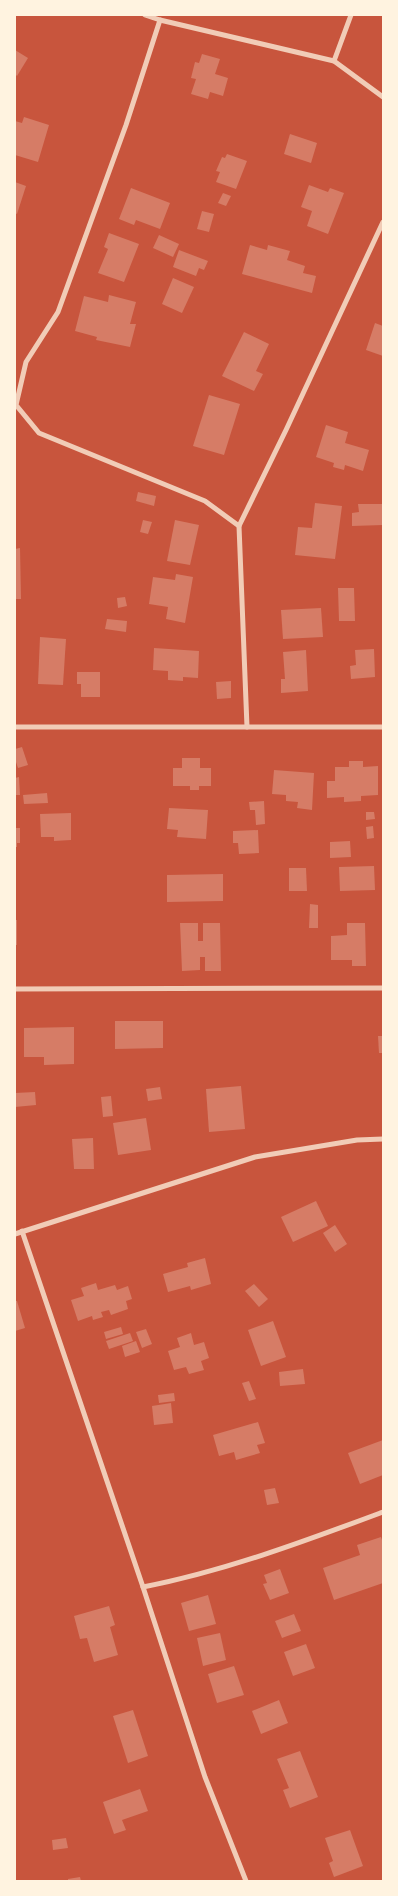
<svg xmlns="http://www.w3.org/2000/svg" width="398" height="1896" font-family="Literata,serif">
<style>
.building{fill:#d67c66}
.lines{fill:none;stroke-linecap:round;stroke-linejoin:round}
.minor{stroke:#f1ccb7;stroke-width:5}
</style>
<rect width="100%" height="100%" fill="#c8553d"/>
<g class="building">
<path d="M15 50 28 58 17 76 15 74Z"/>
<path d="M202 54 220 59 215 74 228 78 223 96 210 92 208 99 191 94 196 79 191 78 195 62 199 63Z"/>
<path d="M24 117 49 125 38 162 15 155 16 146H15V121L22 123Z"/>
<path d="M290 134 317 143 311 163 284 154Z"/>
<path d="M227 154 247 161 236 189 216 182 220 172 216 171 222 157 225 158Z"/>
<path d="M15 182 26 186 17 214 15 213Z"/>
<path d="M309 185 328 192 330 188 344 193 328 234 307 226 312 211 301 207Z"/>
<path d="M131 188 170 203 160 229 136 220 134 225 119 219Z"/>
<path d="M223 193 231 196 226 206 218 203Z"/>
<path d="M202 211 214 214 209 232 197 229Z"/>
<path d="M109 233 139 244 124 282 98 273 108 249 104 247Z"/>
<path d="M159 235 179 244 173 257 153 248Z"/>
<path d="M250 245 267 250 268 245 290 251 287 260 305 266 303 273 316 276 312 293 242 274Z"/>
<path d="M179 250 208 261 204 270 199 268 196 276 173 267Z"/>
<path d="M173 278 194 287 182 313 162 304Z"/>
<path d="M109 295 136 302 130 324H136L130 347 96 340 97 337 75 331 84 296 108 302Z"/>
<path d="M375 323 383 326V356L366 350Z"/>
<path d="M244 332 269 344 256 371 263 374 254 391 222 376Z"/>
<path d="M209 395 240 404 224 455 193 446Z"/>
<path d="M326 425 348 432 345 443 369 450 363 471 345 465 344 470 333 467 334 463 316 457Z"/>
<path d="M138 492 156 496 154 506 136 501Z"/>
<path d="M315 503 342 506 335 559 295 555 298 527 312 528Z"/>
<path d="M358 504H383V525L352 526V513L359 512Z"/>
<path d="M143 520 152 522 148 534 140 532Z"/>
<path d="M175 520 199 525 190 565 167 561Z"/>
<path d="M20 548 21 599H15V549Z"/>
<path d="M176 574 193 577 185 623 166 619 168 607 149 604 153 577 175 580Z"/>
<path d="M338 588H354L355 621H339Z"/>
<path d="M125 597 127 606 118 608 117 598Z"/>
<path d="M321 608 323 637 283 639 281 610Z"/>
<path d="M107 619 127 621 126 632 105 629Z"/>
<path d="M40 637 66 639 63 685 38 684Z"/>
<path d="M154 648 199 651 198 678 183 677V681L168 680V671L153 670Z"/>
<path d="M374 649 375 677 351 679 350 666 356 665 355 650Z"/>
<path d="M306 650 308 691 281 693V679H285L283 652Z"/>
<path d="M77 672H100V697H81V684H77Z"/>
<path d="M231 681V698L217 699 216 682Z"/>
<path d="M22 747 28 765 18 768 15 759V749Z"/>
<path d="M182 758H200V768H211V786H199V790H190V786H173V768H182Z"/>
<path d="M349 761H363V767L378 766V795L361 796V801L344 802V797L327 798V781H335V767H349Z"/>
<path d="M274 770 314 773 312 810 297 808 298 802 286 801V795L272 794Z"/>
<path d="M19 777 20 795H15V778Z"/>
<path d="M47 793 48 803 24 804 23 795Z"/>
<path d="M264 801 265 824 256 825 255 810H250L249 802Z"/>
<path d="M169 808 208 810 206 839 177 837 178 830 167 829Z"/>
<path d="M366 812H374L375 819 366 820Z"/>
<path d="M71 813V840L54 841V837H41L40 814Z"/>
<path d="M373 826 374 838 367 839 366 827Z"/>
<path d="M15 828H20V843H17V847H15Z"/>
<path d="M258 830 259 853 239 854 238 843H233V831Z"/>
<path d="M350 841 351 857 330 858V842Z"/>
<path d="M374 866 375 890 340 891 339 867Z"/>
<path d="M289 868H306L307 891H289Z"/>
<path d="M223 874V901L167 902V875Z"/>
<path d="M310 904 318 905V928H309Z"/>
<rect x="15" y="920" width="2" height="25"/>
<path d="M180 923H198V941H203V923H220L221 971H205V957H200V970L182 971Z"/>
<path d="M347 923H365L366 966H352V960H331V936L347 935Z"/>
<path d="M115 1021H163V1048L115 1049Z"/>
<path d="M74 1027V1064L44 1065V1057H24V1028Z"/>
<path d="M378 1036H383V1053H379Z"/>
<path d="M241 1086 245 1129 209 1132 206 1089Z"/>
<path d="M160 1087 162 1099 148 1101 146 1089Z"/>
<path d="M35 1092 36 1105 15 1107V1093Z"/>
<path d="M111 1096 113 1116 103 1117 101 1097Z"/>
<path d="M146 1118 151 1150 118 1155 113 1123Z"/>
<path d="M93 1138 94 1169H74L72 1139Z"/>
<path d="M316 1201 328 1226 293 1242 281 1217Z"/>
<path d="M335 1225 347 1244 335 1252 323 1233Z"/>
<path d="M205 1258 211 1284 191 1290 190 1286 168 1292 163 1274 188 1267 187 1263Z"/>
<path d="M96 1283 98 1290 115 1285 117 1290 128 1286 132 1299 126 1301 128 1309 111 1315 109 1310 101 1312 103 1317 93 1320 92 1316 78 1321 71 1300 84 1296 81 1288Z"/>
<path d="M254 1284 268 1299 259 1307 245 1291Z"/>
<path d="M15 1301H17L25 1328 15 1331Z"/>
<path d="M273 1321 286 1357 261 1366 248 1330Z"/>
<path d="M121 1327 123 1334 106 1339 104 1332Z"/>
<path d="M146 1329 152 1344 142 1348 136 1332Z"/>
<path d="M130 1333 133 1341 109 1349 106 1341Z"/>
<path d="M191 1333 194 1345 204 1342 209 1358 201 1361 204 1370 189 1374 186 1367 174 1370 168 1351 180 1347 177 1338Z"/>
<path d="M136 1341 140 1352 125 1357 122 1346Z"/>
<path d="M303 1369 305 1384 280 1386 279 1372Z"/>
<path d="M249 1381 256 1399 249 1401 242 1383Z"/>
<path d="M174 1393 175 1401 159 1403 158 1395Z"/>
<path d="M171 1403 173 1423 154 1425 152 1406Z"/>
<path d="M258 1422 265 1443 257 1445 260 1453 236 1460 234 1452 219 1456 213 1435Z"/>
<path d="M383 1440V1475L360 1484 348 1453Z"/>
<path d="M275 1488 279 1503 267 1505 264 1490Z"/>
<path d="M381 1537 383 1543V1583L334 1600 323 1568 360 1555 357 1545Z"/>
<path d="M280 1569 289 1593 270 1600 263 1584 267 1583 264 1575Z"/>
<path d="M208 1595 216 1624 189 1631 181 1603Z"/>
<path d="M109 1606 115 1625 110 1627 118 1655 94 1662 87 1638 80 1639 74 1616Z"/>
<path d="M294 1614 301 1631 282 1638 275 1621Z"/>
<path d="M220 1633 226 1660 203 1666 197 1638Z"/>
<path d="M306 1644 315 1668 293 1676 284 1652Z"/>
<path d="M234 1666 244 1695 217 1703 208 1674Z"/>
<path d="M279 1700 288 1723 261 1734 252 1711Z"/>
<path d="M133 1710 148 1756 128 1763 113 1716Z"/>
<path d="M300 1751 318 1797 290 1808 283 1790 289 1788 277 1759Z"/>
<path d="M140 1789 148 1811 122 1820 126 1830 114 1834 103 1802Z"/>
<path d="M350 1830 363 1866 334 1877 329 1863 333 1861 325 1838Z"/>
<path d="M66 1838 68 1848 53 1850 52 1840Z"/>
<path d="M80 1877 81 1881H68V1879Z"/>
</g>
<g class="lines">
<g class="minor">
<path d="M145 15 160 20 334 61 383 97"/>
<path d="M334 61 351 15"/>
<path d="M239 526 286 430 383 222"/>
<path d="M15 727H247L239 526 205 501 39 433 16 405 26 362 58 312 126 125 160 20"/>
<path d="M247 727H383"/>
<path d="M15 989 383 988"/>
<path d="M22 1231 143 1587 205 1777 246 1881"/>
<path d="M15 1234 255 1157 357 1140 383 1139"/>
<path d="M143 1587C225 1571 305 1541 383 1512"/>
</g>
</g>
<rect width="398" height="1896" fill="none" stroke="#fff3e0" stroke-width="32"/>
</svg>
